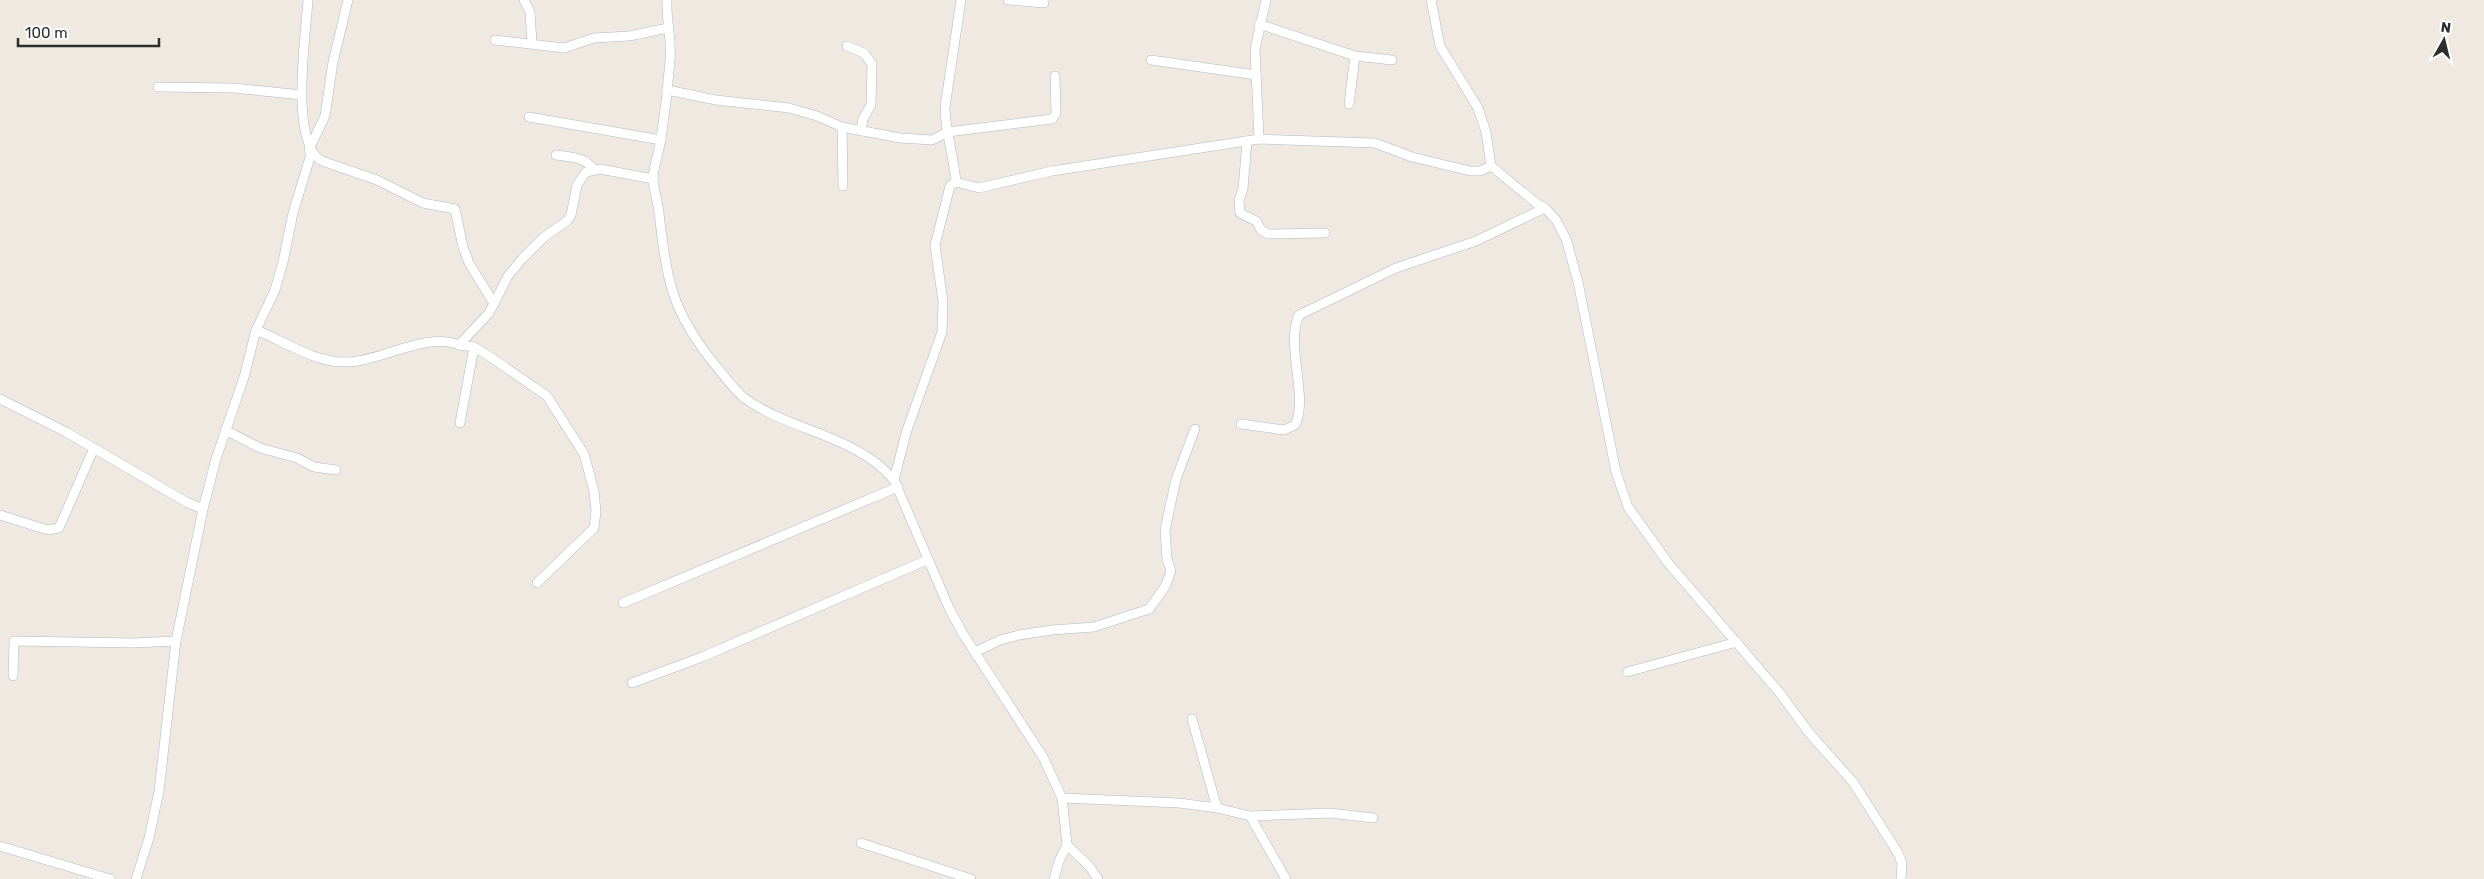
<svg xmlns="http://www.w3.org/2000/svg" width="2484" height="879" font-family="Rubik,sans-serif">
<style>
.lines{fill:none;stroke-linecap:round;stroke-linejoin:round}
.minor-casing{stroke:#b4b7c1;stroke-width:10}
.minor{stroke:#fff;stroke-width:9}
</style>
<rect width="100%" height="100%" fill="#efe9e1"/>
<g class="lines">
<defs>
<g id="minor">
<path d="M308 0C306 33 289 144 322 161L377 180 423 203 455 209 463 247 469 263 493 302"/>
<path d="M524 0 530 12 532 43"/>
<path d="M667 0C666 20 672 40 670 60 668 87 665 113 661 139 659 152 653 167 653 180 654 191 658 202 659 213 667 281 671 311 716 366 724 376 733 388 743 397 790 432 855 434 894 480L949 608 963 634 1043 757 1062 798 1067 845 1059 861 1054 879"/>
<path d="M1008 0 1044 3"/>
<path d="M1431 0 1440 46 1478 108 1486 132 1491 166 1536 203 1545 208 1556 220 1566 239 1578 282 1616 472 1628 507 1669 564 1779 692 1810 734 1853 782 1898 853 1902 863 1901 879"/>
<path d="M1259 24 1355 56 1392 60"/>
<path d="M495 40 564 48 594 38 629 36 668 28"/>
<path d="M847 46 864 53 872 64 871 105 863 119 861 131"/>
<path d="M1151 60 1256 75"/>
<path d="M158 87 233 88 302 95"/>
<path d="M667 90 716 100 789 108 817 116 842 127 900 138 932 140 948 132 1052 119 1056 114 1055 76"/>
<path d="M1349 104 1355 56"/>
<path d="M529 117 661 140"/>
<path d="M842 127 843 186"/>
<path d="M1259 139 1255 49 1266 0"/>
<path d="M1247 141 1243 189 1239 201 1240 213 1256 221 1261 230 1268 234 1325 233"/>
<path d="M556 155C570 157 585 157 593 169"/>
<path d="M956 182 979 188 1052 171 1259 139 1375 143 1412 157 1470 171H1480L1491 166"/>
<path d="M256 330C284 341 315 363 346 362 380 362 427 331 459 345L489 313 508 276 522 259 544 237 567 221 571 215 577 185 586 172 600 169 653 179"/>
<path d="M459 345 474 347 486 354 547 396 584 454 594 491 596 511 594 528 537 583"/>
<path d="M0 399 66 432 188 503 203 509"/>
<path d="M460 423 474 347"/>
<path d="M1241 424 1284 430 1295 425C1309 398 1285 345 1299 315L1396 268 1476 241 1545 208"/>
<path d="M225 430 260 448 297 458 314 467 336 470"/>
<path d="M894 480 906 433 942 332 943 302 935 245 950 186 956 182C954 157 945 132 945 107L961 0"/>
<path d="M0 515 48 530 59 528 94 448"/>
<path d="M623 603 898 487"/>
<path d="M975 652 1000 640 1019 635 1052 630 1094 627 1149 609 1165 587 1171 571 1167 559 1165 530 1176 479 1195 429"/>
<path d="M1627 672 1737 642"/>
<path d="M13 676 14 641 133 643 176 641"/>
<path d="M632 683 702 657 927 560"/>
<path d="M1192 719 1217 808"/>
<path d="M1062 798 1179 803 1217 808 1250 816 1330 813 1373 818"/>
<path d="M1250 816 1286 879"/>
<path d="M861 843 971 879"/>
<path d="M1067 845 1089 866 1098 879"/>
<path d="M0 846 110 879"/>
<path d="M136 879 149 838 159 791 176 641 203 509 216 459 244 377 256 330 275 290 283 262 293 213 311 154 309 149 325 116 333 62 348 0"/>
</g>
</defs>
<use href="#minor" class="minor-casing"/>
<use href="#minor" class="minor"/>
</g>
<g transform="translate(2444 40) rotate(8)" stroke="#ffffff" stroke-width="4" paint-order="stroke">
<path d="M0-4L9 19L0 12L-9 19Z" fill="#2e2e2e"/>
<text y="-8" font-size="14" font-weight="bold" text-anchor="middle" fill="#2e2e2e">N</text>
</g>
<path d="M18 38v8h141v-8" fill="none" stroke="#2e2e2e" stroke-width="2.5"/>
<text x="25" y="38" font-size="15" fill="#2e2e2e" stroke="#ffffff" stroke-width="4" paint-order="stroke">100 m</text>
</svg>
